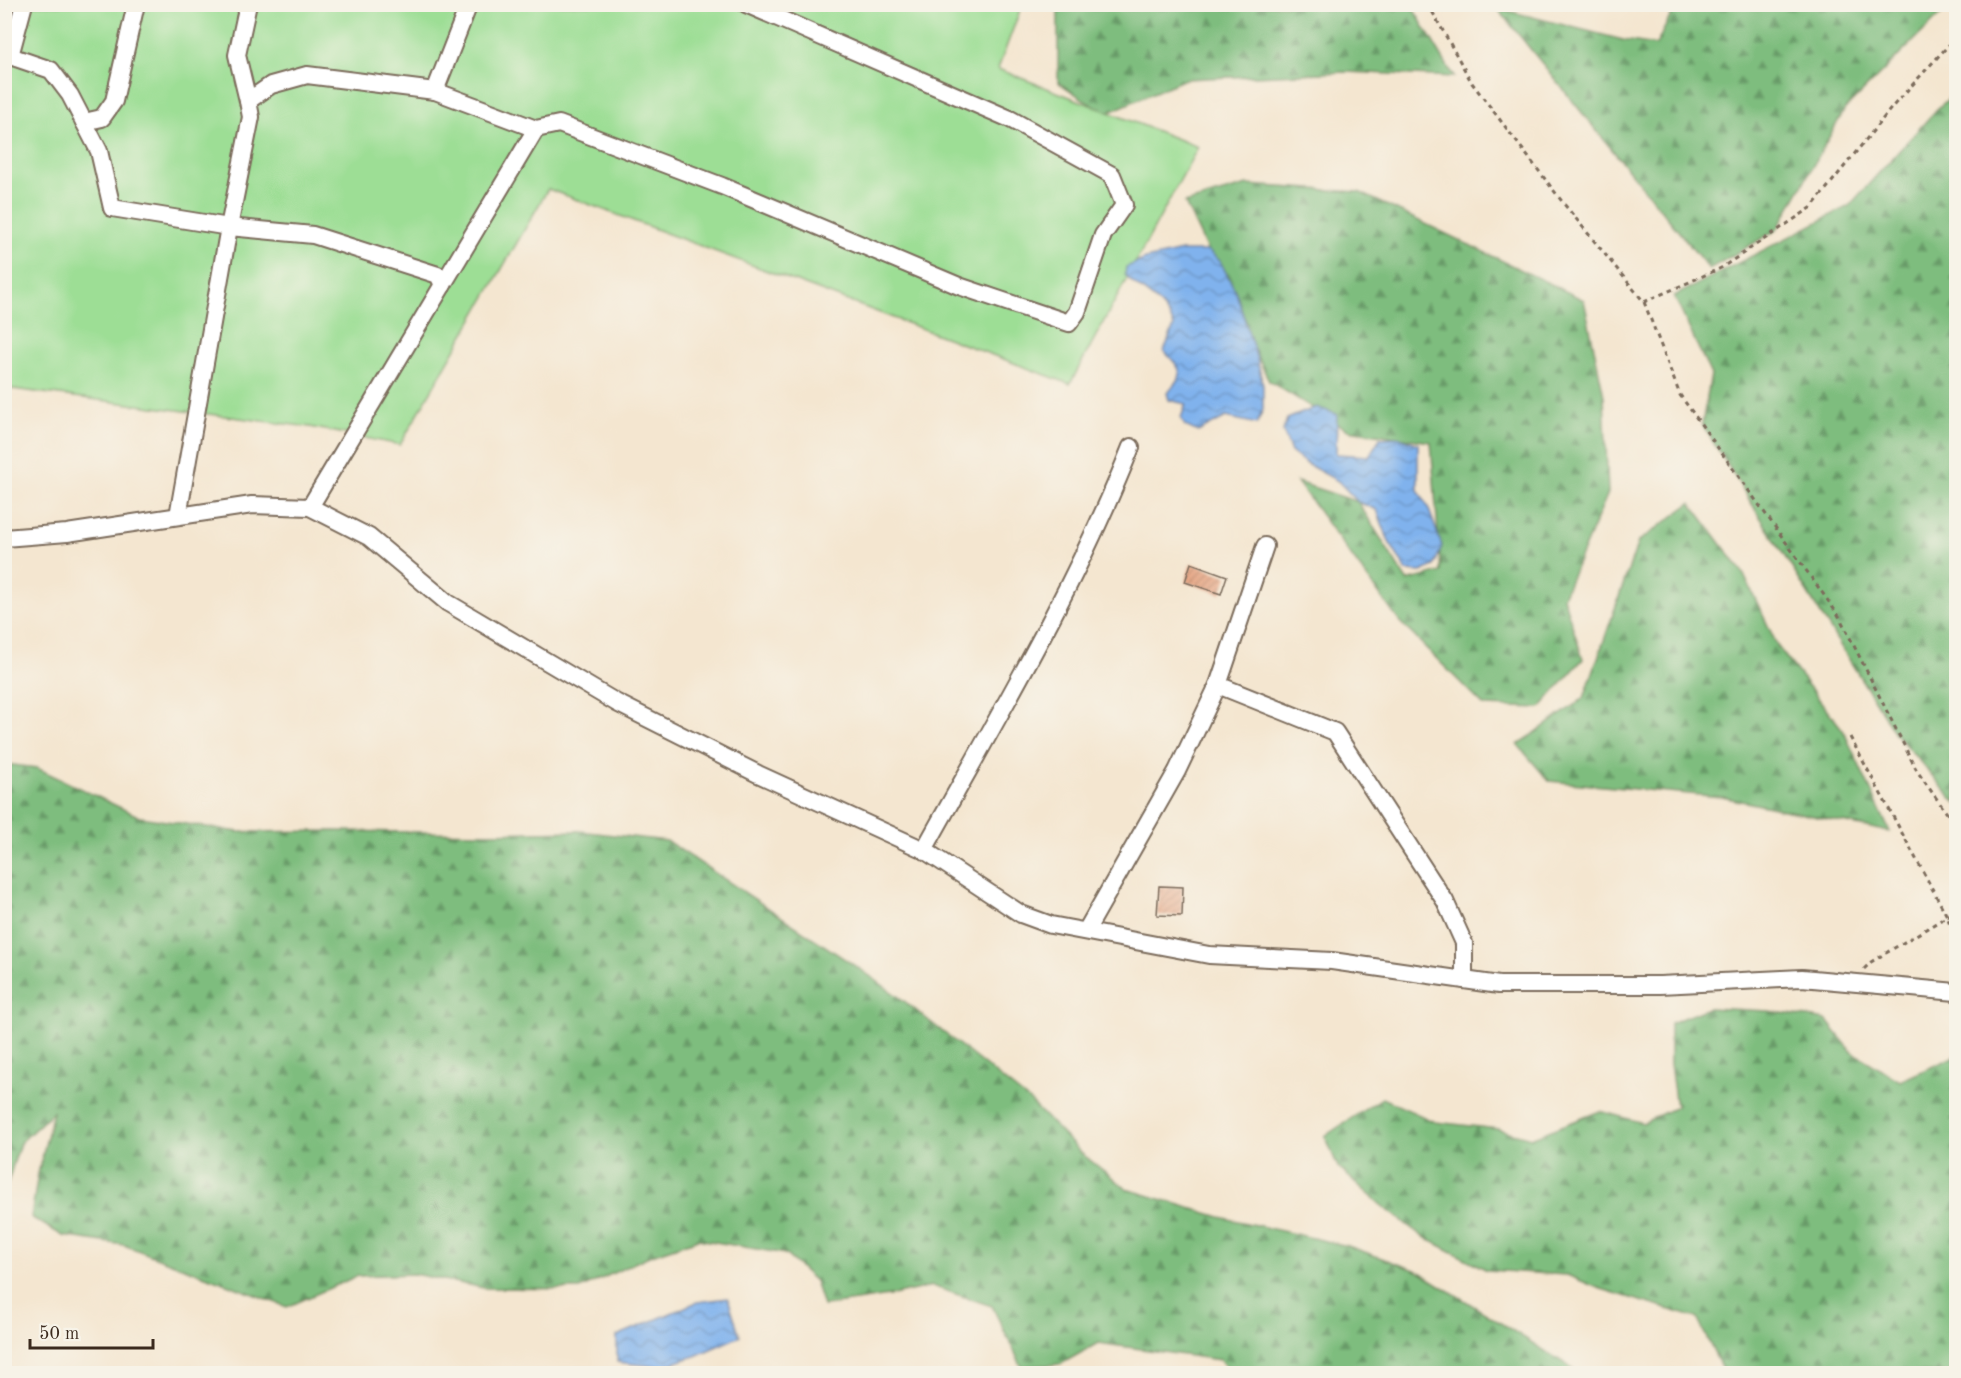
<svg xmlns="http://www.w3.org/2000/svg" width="1961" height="1378" font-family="'Old Standard TT',serif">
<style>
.forest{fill:url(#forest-firs);stroke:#5c744e;stroke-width:1.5}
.garden{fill:#9dde95;stroke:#6c845a;stroke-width:1.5}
.water{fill:url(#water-waves);stroke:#5e6e86;stroke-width:1.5}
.building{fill:url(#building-hatch)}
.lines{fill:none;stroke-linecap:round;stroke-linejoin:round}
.minor-casing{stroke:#7c6c5c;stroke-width:20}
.path{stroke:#7c6c5c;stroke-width:3;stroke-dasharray:4.5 4.5;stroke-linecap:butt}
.minor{stroke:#fff;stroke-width:16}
</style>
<defs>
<pattern id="forest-firs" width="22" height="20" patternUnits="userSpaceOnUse" patternTransform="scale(1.5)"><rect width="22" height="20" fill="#7ebd7e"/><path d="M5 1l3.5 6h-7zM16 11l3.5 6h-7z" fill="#689a67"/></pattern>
<pattern id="water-waves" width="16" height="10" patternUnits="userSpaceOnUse" patternTransform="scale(1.5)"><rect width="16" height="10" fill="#80b2ed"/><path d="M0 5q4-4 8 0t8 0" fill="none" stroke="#6a91bf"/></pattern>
<pattern id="building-hatch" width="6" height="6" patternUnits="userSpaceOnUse" patternTransform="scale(1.5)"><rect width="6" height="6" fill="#e6a583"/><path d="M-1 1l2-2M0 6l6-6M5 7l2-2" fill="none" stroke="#bc876b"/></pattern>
</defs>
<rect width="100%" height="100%" fill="#f7f3e8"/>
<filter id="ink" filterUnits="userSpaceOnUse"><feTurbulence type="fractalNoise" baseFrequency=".0167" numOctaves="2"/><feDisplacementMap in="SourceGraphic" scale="12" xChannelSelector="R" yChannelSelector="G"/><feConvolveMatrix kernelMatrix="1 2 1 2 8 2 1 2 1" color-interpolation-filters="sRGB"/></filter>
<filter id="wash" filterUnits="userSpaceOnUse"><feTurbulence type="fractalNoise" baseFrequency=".008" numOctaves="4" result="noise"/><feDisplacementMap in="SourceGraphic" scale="24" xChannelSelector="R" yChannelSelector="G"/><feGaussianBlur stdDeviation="1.35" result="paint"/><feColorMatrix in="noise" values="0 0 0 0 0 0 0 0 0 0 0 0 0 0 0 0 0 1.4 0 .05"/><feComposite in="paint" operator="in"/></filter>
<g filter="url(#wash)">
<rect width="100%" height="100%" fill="#f4e6d0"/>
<g class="forest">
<path d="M1058 5H1411L1454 77 1346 72 1185 79 1105 114 1058 82Z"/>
<path d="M1676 5V4L1950 5 1845 109 1777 230 1709 269 1497 8 1623 40 1656 45Z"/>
<path d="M1956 92V803L1895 733 1702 424 1711 375 1674 296 1849 206 1937 109Z"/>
<path d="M1247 185 1359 192 1584 300 1604 396 1608 493 1563 597 1583 659 1540 708 1484 706 1399 621 1297 482 1358 502 1407 581 1441 572 1431 442 1348 430 1269 381 1185 203Z"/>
<path d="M1691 503 1743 573 1778 647 1843 730 1890 832 1722 797 1549 781 1518 745 1584 698 1638 542Z"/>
<path d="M5 764 37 768 140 817 239 832 334 831 489 833 579 831 667 841 863 971 903 1000 1032 1103 1081 1153 1127 1189 1220 1217 1348 1246 1418 1271 1569 1366 1576 1373H1231L1220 1360 1098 1343 1061 1364 1022 1367 992 1306 932 1286 889 1296 823 1306 815 1281 785 1254 698 1239 649 1256 580 1289 484 1288 414 1274 357 1276 287 1307 124 1245 63 1236 31 1217 38 1174 53 1112 20 1143 5 1191Z"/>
<path d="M1708 1008 1769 1011 1826 1020 1852 1052 1900 1081 1956 1056V1373H1724L1697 1318 1598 1288 1567 1275 1487 1270 1422 1236 1381 1205 1338 1167 1325 1136 1382 1098 1435 1122 1498 1129 1531 1138 1600 1111 1643 1123 1676 1107 1670 1064V1023Z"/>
</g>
<path class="garden" d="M5 5H1022L998 69 1198 147 1070 384 548 189 400 445 310 427 5 388Z"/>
<g class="water">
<path d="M1182 251H1208L1220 261 1236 292 1257 359 1263 385V409L1257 424 1226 417 1198 432 1185 426 1181 418 1186 404 1169 400 1167 393C1187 374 1182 370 1164 351L1174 326C1163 298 1144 296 1125 275L1126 267 1146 259Z"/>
<path d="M1316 407 1337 414 1336 454 1369 456 1380 438 1400 437 1418 444V490L1428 507 1442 546 1434 566 1421 572 1407 571 1389 542 1377 510 1358 502 1338 481 1307 464 1291 452 1283 431 1287 419Z"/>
<path d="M728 1298 740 1336 695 1356 661 1367 617 1362V1336L697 1302Z"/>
</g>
<g id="blocks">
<g class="building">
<path d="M1191 563 1227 576 1221 594 1185 582Z"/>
<path d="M1159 886 1183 887 1182 916 1157 915Z"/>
</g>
</g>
</g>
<g filter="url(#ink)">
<use href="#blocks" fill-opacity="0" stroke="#7c6c5c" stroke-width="1.5"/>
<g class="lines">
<defs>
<g id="minor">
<path d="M248 4 237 55 248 101"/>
<path d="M4 55 10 56 51 70 70 95 99 151 112 208 229 227 313 235 438 275 443 285"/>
<path d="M10 56 24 4"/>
<path d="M435 91 469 4"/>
<path d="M84 122 102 118 114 101 136 4"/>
<path d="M310 507 536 129"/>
<path d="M178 516 229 227 251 117 248 101 271 85 307 75 435 91 536 129 559 124 722 186 959 286 1069 323 1077 312 1103 235 1124 205 1112 175 1010 119 746 4"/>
<path d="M4 538 67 533 252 505 310 507 369 537 448 603 617 703 758 774 924 850 1021 914 1051 925 1209 955 1332 961 1499 985H1660L1802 978 1956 992"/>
<path d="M1218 685 1335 732 1445 901 1464 943V980"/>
<path d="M924 850C997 718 1075 588 1131 447"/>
<path d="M1086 931 1177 771 1218 685 1265 546"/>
</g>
</defs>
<use href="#minor" class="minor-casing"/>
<g class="path">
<path d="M1428 4 1472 83 1564 204 1644 302 1680 395 1839 616 1917 771 1956 826"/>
<path d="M1644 302 1721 268 1811 208 1893 106 1956 37"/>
<path d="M1850 737 1947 916 1956 940"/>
<path d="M1864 969 1871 962 1956 911"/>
</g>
<use href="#minor" class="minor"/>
</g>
</g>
<rect width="1961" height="1378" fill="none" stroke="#f7f3e8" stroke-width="24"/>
<path d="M30 1339v9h123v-9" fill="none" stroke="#3b2a1e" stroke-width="3"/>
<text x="39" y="1339" font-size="18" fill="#3b2a1e" stroke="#f7f3e8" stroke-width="4.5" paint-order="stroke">50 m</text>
</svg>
